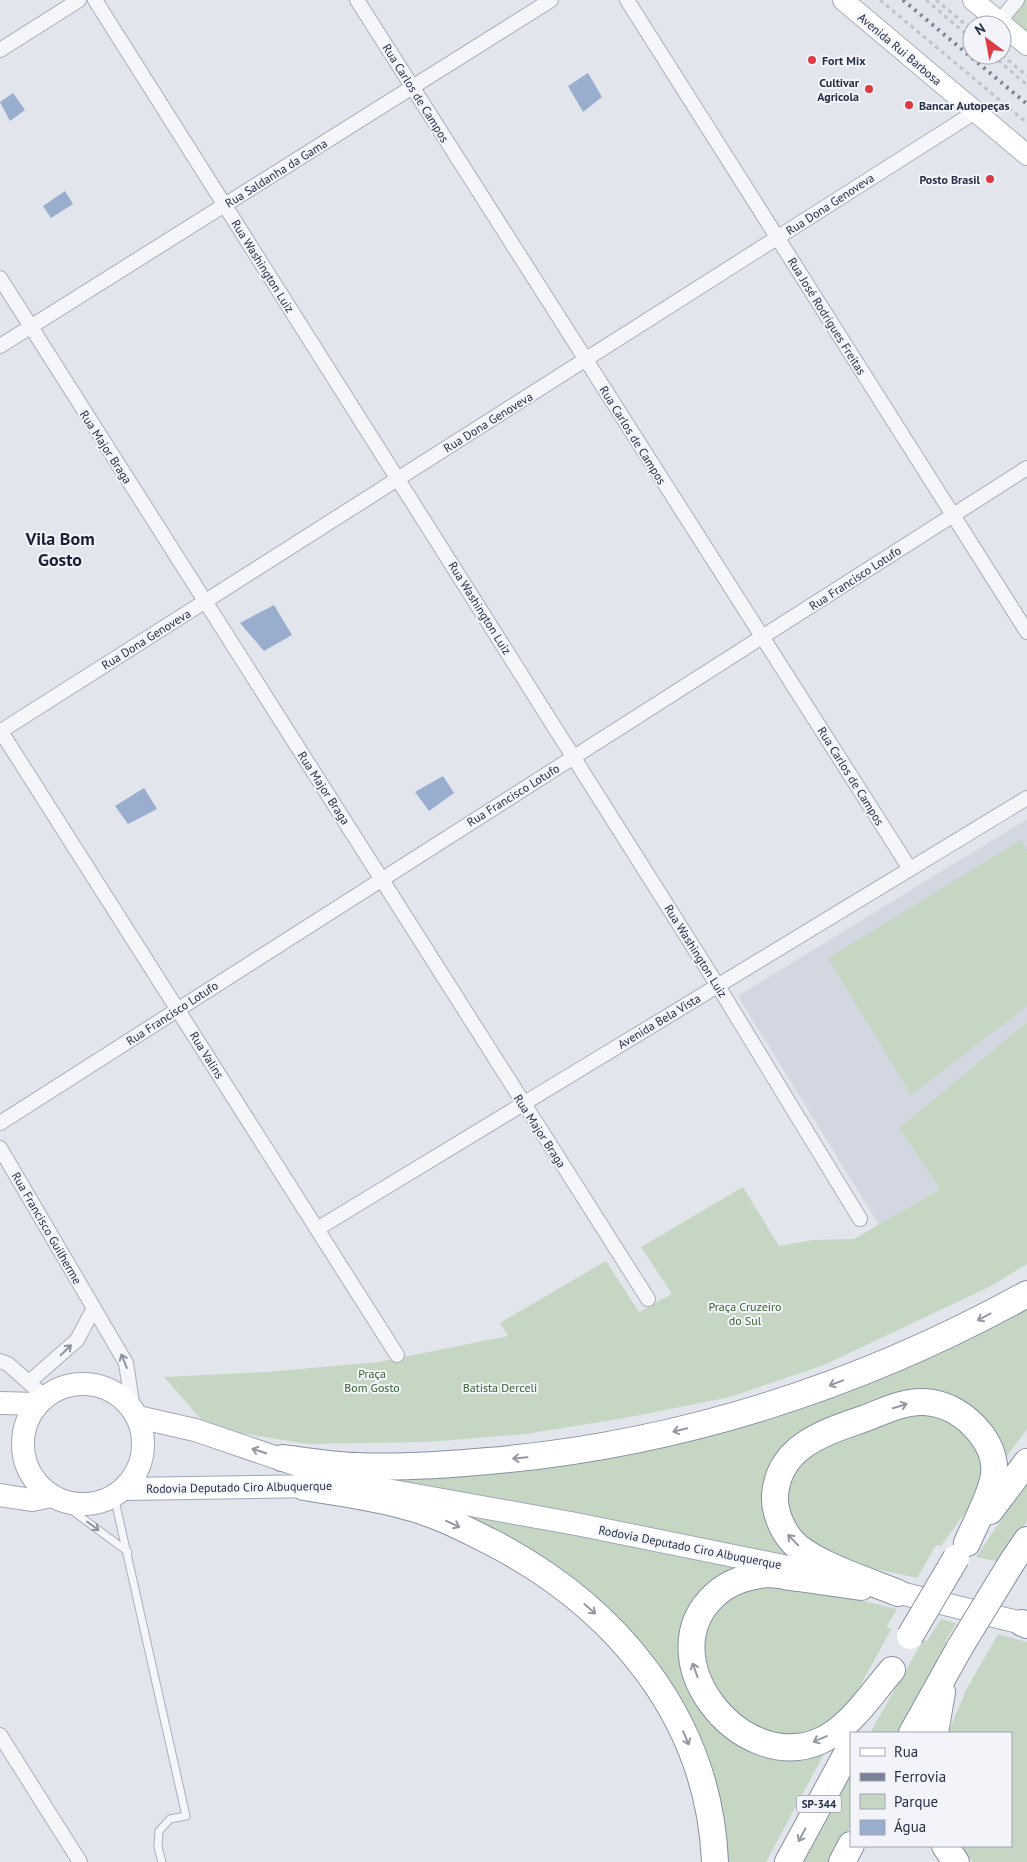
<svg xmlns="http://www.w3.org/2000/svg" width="1027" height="1862" font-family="'PT Sans',sans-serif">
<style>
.built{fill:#d3d7e1}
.green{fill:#c5d7c2}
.water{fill:#99aecf}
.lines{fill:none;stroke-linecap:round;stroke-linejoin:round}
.service-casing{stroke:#aaafba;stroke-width:9}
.minor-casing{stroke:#aaafba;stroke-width:16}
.secondary-casing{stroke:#aaafba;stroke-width:22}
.primary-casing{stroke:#a0a7b9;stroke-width:24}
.motorway-casing{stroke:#8790a4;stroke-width:28}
.path{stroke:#c0c3ca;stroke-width:3;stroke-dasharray:4 4;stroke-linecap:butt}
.service{stroke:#f5f6f9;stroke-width:7}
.minor{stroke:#f5f6f9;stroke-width:14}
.secondary{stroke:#fff;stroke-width:20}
.primary{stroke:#fff;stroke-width:22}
.motorway{stroke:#fff;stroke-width:26}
.rail{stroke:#798297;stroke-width:4;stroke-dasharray:2.5 5;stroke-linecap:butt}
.motorway-bridge-casing{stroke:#8790a4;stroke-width:28;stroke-linecap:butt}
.motorway-bridge{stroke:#fff;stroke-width:26}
.oneway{stroke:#9498a2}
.oneway2{stroke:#8e93a0}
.poi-dot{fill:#de3a42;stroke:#f2f4f9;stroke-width:2}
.labels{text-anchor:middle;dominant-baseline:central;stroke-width:4;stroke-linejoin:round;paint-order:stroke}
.shield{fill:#f2f4f9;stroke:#656b7c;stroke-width:1}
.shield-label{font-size:11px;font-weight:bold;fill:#283046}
.street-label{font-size:12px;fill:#283046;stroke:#f2f4f9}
.poi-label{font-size:12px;font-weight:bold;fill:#283046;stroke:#f2f4f9;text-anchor:start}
.park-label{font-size:12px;fill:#376333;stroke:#f2f4f9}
.district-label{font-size:18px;font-weight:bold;fill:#1a2137;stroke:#f2f4f9}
</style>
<rect width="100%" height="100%" fill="#e2e5ec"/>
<path class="built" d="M1027 819V1022L899 1128 940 1188 879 1225 738 996Z"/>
<g class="green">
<path d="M1017 0H1027V45L999 22Z"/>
<path d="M1021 840 1027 850V1006L911 1095 828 958Z"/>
<path d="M1027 1022V1264L991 1286 824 1365 730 1397 625 1418 525 1434 427 1442 308 1444 209 1428 164 1377 266 1372 379 1362 508 1336 500 1323 606 1261 639 1312 672 1294 641 1247 743 1187 779 1246 813 1240 854 1239 940 1189 899 1128Z"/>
<path d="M1027 1305V1429L1003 1461 943 1395 772 1467 804 1560 672 1532 376 1478 555 1463Z"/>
<path d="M918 1410 964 1427 987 1464 975 1499 941 1546 936 1545 917 1578 834 1560 793 1531 784 1485 801 1456Z"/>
<path d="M1027 1482V1521L1000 1562 976 1557Z"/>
<path d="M426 1506 748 1566 701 1597 707 1712 826 1750 766 1862H726L655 1666Z"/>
<path d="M754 1584 815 1590 897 1609 886 1628H892L851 1702 823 1727 785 1738 730 1714 701 1671 702 1631 712 1610Z"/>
<path d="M941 1619 956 1623 945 1642 948 1644 900 1733H870L923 1640 927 1641Z"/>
<path d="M998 1634 1027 1642V1862H973L960 1846H1011V1733H948L966 1690Z"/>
<path d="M851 1767V1825L831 1862H800Z"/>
</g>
<g class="water">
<path d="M588 73 602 97 583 112 568 86Z"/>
<path d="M13 93 25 110 10 121 0 102Z"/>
<path d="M65 191 73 204 51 218 43 206Z"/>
<path d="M274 605 292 635 264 651 240 623Z"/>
<path d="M443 776 454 793 429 811 415 792Z"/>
<path d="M144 788 157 809 128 824 115 806Z"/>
</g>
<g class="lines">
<defs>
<g id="service">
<path d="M114 1496 186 1816 170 1819 159 1831 158 1847 162 1862"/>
<path d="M58 1500 128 1552"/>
</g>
<g id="minor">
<path d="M95 0 718 986 860 1219"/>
<path d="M357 0 910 869"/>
<path d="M627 0 1027 632"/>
<path d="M999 22 1017 0"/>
<path d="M0 50 79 0"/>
<path d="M0 278 648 1299"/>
<path d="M0 346 551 0"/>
<path d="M0 730 397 1355"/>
<path d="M1 731 975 112"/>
<path d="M0 1123 1027 468"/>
<path d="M0 1148 126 1363 133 1409"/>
<path d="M317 1229 1027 798"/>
<path d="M0 1361 8 1364 45 1397"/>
<path d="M29 1382 77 1340 94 1308"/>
<path d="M0 1735 80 1862"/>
</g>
<g id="secondary">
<path d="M843 0 1027 155"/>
<path d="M973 0 1027 45"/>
</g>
<g id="primary">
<circle cx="83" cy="1444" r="60"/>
<path d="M0 1403 38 1404"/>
<path d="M138 1417 195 1430 354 1484 576 1524 793 1568"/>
<path d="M124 1489 320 1486"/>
<path d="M0 1495 32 1500 51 1496"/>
<path d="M880 1588 1022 1623"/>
</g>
<g id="motorway">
<path d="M282 1458C307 1461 331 1465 356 1466 400 1468 444 1465 488 1461 678 1445 861 1386 1027 1294"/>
<path d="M304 1487C339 1493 375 1497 408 1507 436 1514 463 1528 489 1541 614 1605 709 1716 715 1862"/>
<path d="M990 1511 1027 1462"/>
<path d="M1012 1562 1027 1540"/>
<path d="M861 1587C840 1584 819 1581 798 1578 788 1577 777 1574 768 1574 750 1575 729 1582 716 1594 646 1656 740 1776 820 1741 850 1728 871 1694 892 1670"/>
<path d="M898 1593C870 1581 810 1563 791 1540 781 1528 774 1510 775 1495 779 1445 826 1432 866 1418 884 1411 904 1401 924 1402 947 1403 967 1416 981 1434 991 1447 997 1464 993 1480 989 1499 975 1524 967 1543"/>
<path d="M1022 1623 1027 1625"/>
<path d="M912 1733 960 1647"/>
<path d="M935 1733 942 1692"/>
<path d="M945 1846 956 1862"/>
<path d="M788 1862 851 1746"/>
<path d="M842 1862 851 1845"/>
</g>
</defs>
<use href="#service" class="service-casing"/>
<use href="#minor" class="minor-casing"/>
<use href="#secondary" class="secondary-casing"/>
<use href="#primary" class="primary-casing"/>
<use href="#motorway" class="motorway-casing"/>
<g class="path">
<path d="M880 0 1027 123"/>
<path d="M926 0 972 39"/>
<path d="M936 0 972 30"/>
<path d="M992 55 1027 85"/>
<path d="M1002 55 1027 76"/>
</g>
<use href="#service" class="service"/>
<use href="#minor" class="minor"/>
<use href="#secondary" class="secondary"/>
<use href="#primary" class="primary"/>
<use href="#motorway" class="motorway"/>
<path class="rail" d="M903 0 1027 104"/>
<defs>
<g id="motorway-bridge">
<path d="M910 1636 956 1558"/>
<path d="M960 1647 1012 1562"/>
</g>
</defs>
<use href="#motorway-bridge" class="motorway-bridge-casing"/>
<use href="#motorway-bridge" class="motorway-bridge"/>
</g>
<defs><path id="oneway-shaft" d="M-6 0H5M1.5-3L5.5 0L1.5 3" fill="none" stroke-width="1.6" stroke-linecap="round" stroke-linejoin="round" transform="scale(1.25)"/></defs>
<g class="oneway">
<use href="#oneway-shaft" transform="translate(984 1317) rotate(152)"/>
<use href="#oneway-shaft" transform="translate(836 1383) rotate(159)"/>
<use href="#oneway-shaft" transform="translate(900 1406) rotate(-17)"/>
<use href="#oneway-shaft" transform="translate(680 1430) rotate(167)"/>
<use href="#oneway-shaft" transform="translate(259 1451) rotate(-162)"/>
<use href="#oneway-shaft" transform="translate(520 1458) rotate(175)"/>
<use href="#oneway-shaft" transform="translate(453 1524) rotate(25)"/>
<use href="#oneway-shaft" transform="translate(793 1540) rotate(-134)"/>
<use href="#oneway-shaft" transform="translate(590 1609) rotate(41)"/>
<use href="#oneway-shaft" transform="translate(695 1670) rotate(-110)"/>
<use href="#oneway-shaft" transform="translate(686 1738) rotate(67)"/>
<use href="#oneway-shaft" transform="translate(820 1739) rotate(157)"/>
<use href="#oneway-shaft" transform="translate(802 1835) rotate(118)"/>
</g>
<g class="oneway2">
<use href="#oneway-shaft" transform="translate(66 1350) rotate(-44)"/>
<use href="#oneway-shaft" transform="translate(124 1361) rotate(-112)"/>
<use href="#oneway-shaft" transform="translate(93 1526) rotate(37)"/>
</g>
<g class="poi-dot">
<circle cx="812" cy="60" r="5"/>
<circle cx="869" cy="89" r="5"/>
<circle cx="909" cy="105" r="5"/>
<circle cx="990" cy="179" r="5"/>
</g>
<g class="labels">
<rect class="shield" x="796.5" y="1795.5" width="45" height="17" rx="4"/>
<g class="shield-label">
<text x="819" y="1804">SP-344</text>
</g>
<g class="street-label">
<text transform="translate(900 49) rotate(40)">Avenida Rui Barbosa</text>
<text transform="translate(416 93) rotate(58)">Rua Carlos de Campos</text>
<text transform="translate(276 173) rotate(-32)">Rua Saldanha da Gama</text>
<text transform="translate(830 204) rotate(-33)">Rua Dona Genoveva</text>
<text transform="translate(263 266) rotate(58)">Rua Washington Luiz</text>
<text transform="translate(827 316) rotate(58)">Rua José Rodrigues Freitas</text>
<text transform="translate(488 422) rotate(-32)">Rua Dona Genoveva</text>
<text transform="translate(633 435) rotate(58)">Rua Carlos de Campos</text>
<text transform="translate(106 447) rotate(57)">Rua Major Braga</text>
<text transform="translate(855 578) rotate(-33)">Rua Francisco Lotufo</text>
<text transform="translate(480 608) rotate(58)">Rua Washington Luiz</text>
<text transform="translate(146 639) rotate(-32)">Rua Dona Genoveva</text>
<text transform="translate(851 776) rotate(58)">Rua Carlos de Campos</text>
<text transform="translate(324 788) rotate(57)">Rua Major Braga</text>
<text transform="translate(513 795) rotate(-32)">Rua Francisco Lotufo</text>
<text transform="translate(696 951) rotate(58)">Rua Washington Luiz</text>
<text transform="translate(172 1013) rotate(-33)">Rua Francisco Lotufo</text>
<text transform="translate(659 1021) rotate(-31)">Avenida Bela Vista</text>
<text transform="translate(207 1055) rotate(58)">Rua Valins</text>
<text transform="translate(540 1131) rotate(57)">Rua Major Braga</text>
<text transform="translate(47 1228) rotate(60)">Rua Francisco Guilherme</text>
<text transform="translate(239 1487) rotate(-1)">Rodovia Deputado Ciro Albuquerque</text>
<text transform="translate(690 1547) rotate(11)">Rodovia Deputado Ciro Albuquerque</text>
</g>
<g class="poi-label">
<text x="822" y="60">Fort Mix</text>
<text x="859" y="82" text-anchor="end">Cultivar<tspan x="859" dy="14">Agricola</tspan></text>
<text x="919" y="105">Bancar Autopeças</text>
<text x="980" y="179" text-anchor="end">Posto Brasil</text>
</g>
<g class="park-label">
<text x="745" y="1306">Praça Cruzeiro<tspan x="745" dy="14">do Sul</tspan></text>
<text x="372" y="1373">Praça<tspan x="372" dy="14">Bom Gosto</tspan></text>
<text x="500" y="1387">Batista Derceli</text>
</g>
<g class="district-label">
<text x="60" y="538">Vila Bom<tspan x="60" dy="21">Gosto</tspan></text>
</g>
</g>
<rect x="850" y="1732" width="162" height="115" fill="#f2f4f9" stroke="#a1a6b1"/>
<rect x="860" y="1748" width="25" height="8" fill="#ffffff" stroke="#a1a6b1"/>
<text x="894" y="1757" font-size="15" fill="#283046">Rua</text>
<rect x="860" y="1773" width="25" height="8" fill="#798297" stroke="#a1a6b1"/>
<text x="894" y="1782" font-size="15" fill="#283046">Ferrovia</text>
<rect x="860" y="1794" width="25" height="15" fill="#c5d7c2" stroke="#a1a6b1"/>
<text x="894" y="1807" font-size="15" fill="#283046">Parque</text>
<rect x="860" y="1820" width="25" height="15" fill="#99aecf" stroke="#a1a6b1"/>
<text x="894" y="1832" font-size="15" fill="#283046">Água</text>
<g transform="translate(987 40) rotate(328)"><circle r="24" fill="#f2f4f9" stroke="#a1a6b1"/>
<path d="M0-4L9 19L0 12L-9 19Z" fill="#de3a42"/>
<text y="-8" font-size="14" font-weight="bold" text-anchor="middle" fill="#283046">N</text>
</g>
</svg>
